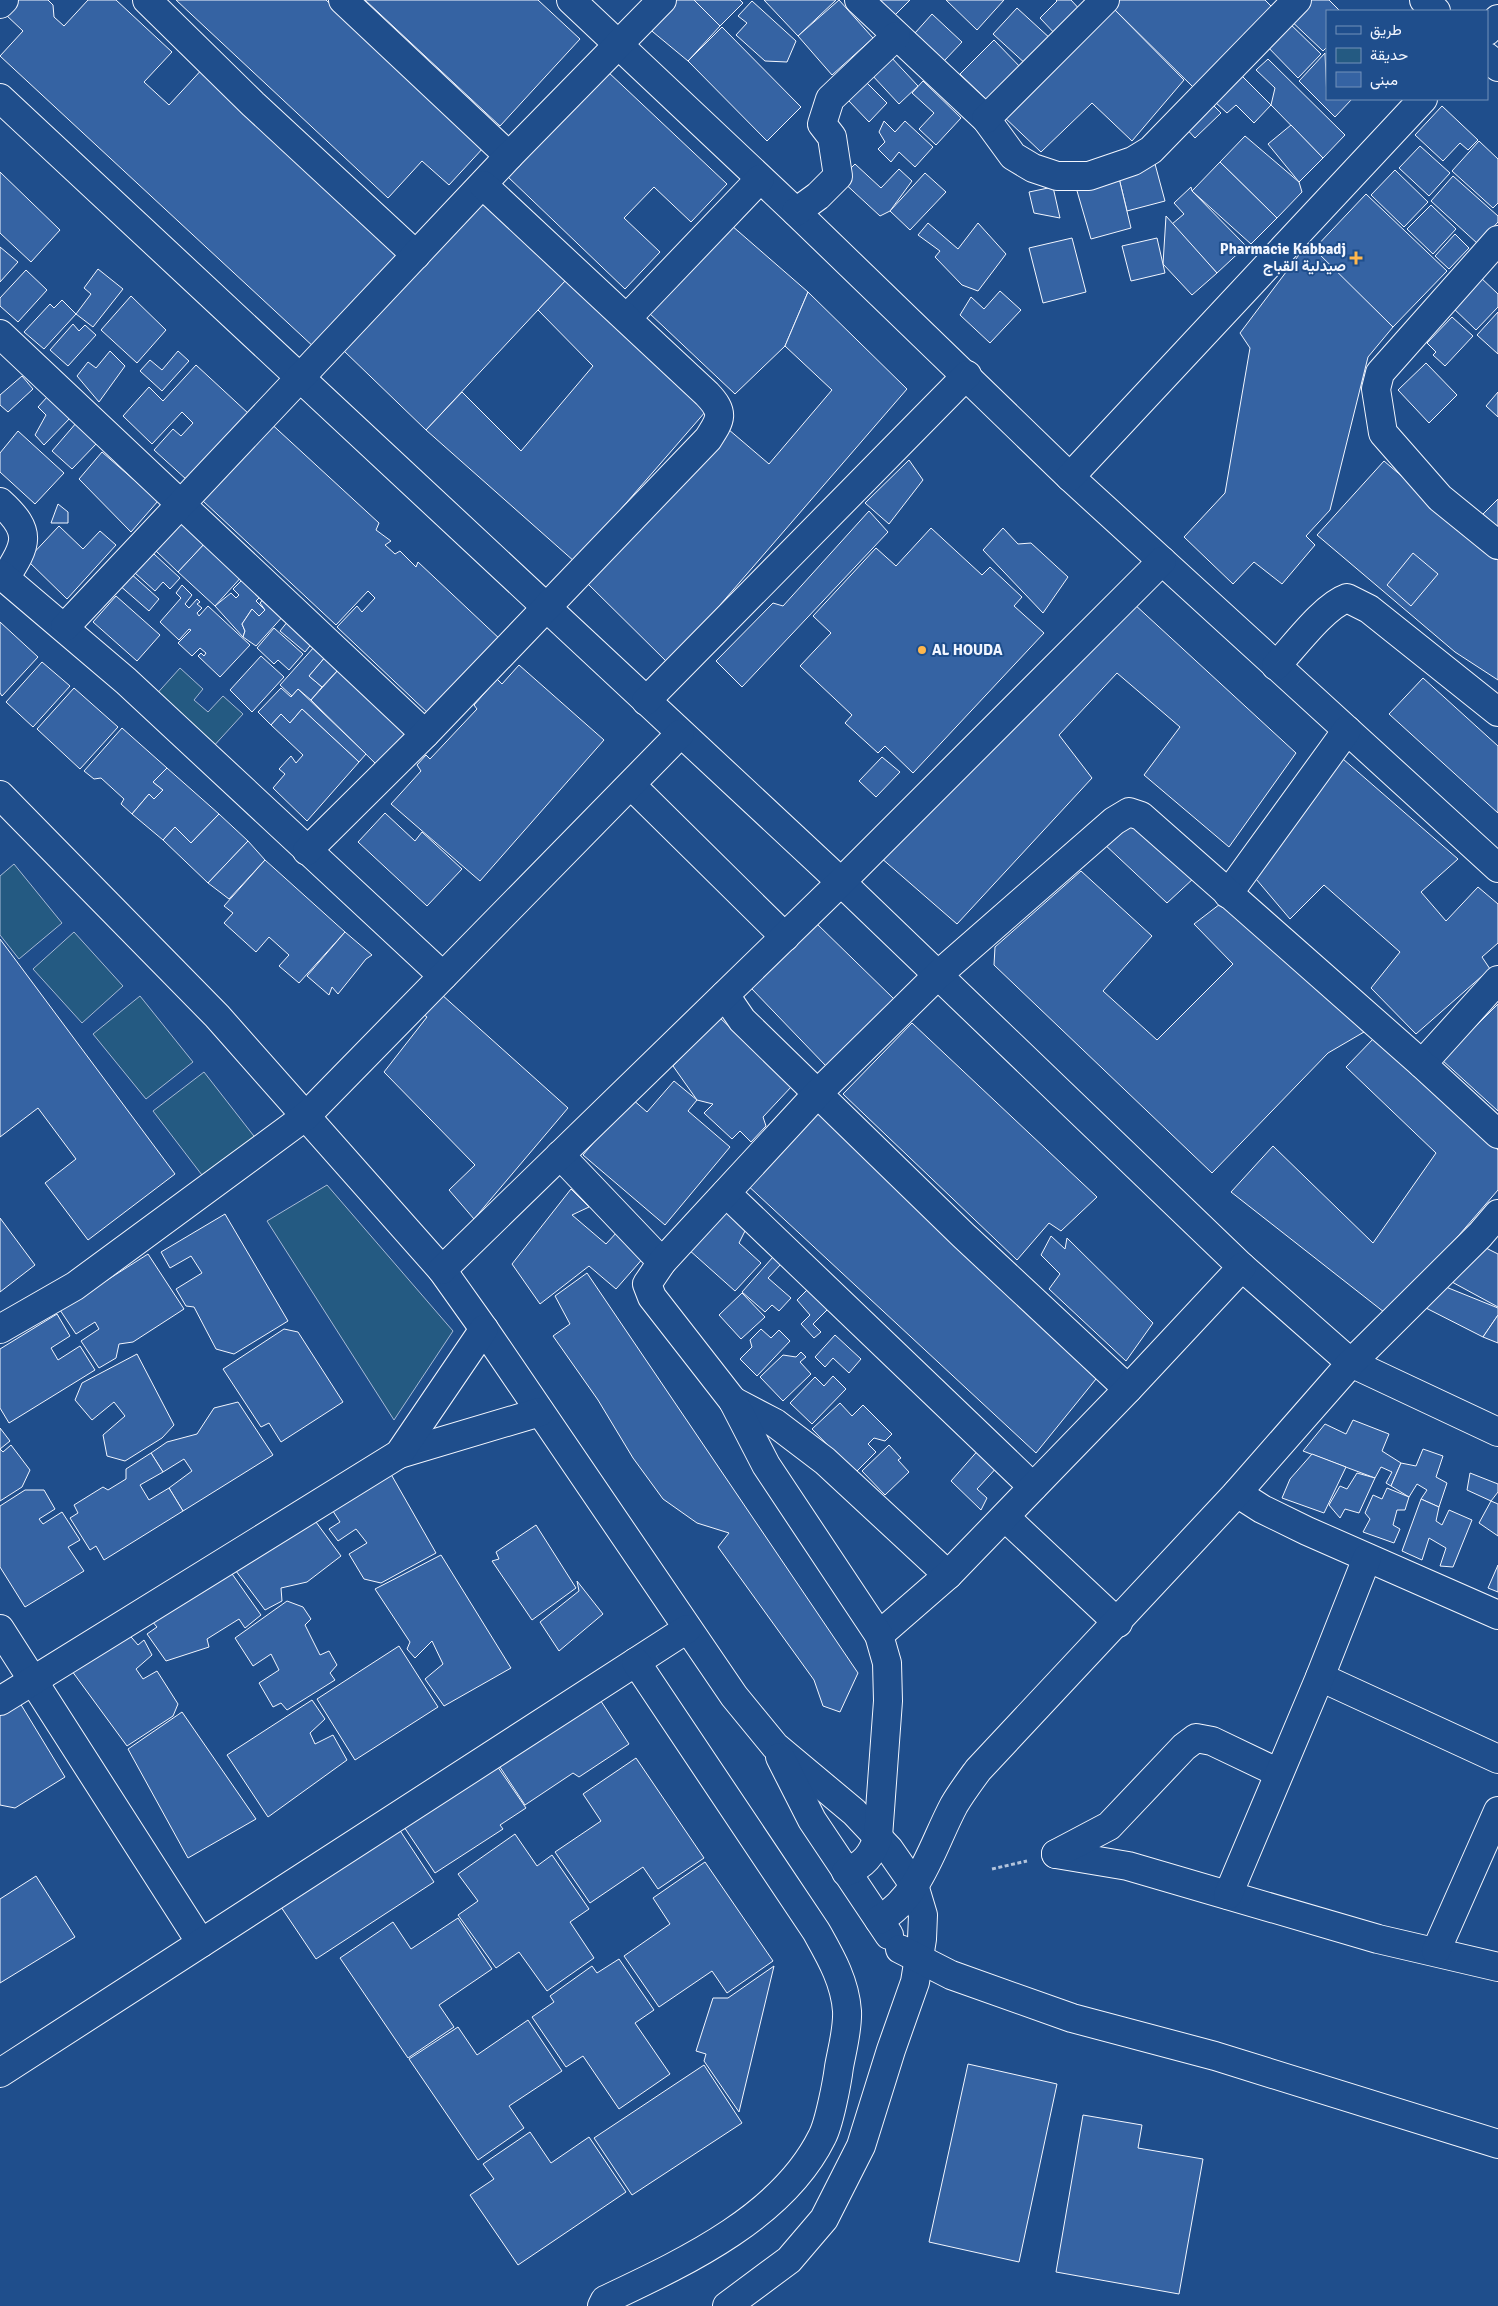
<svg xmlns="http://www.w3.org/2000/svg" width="1498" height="2306" font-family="Signika,Vazirmatn,sans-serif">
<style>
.green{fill:#245a82;stroke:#a8bbd7}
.building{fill:#3563a3;stroke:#f2f6ff}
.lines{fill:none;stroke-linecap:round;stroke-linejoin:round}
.minor-casing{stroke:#f2f6ff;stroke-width:30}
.path{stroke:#b3c4dc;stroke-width:3;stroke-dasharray:4 2.5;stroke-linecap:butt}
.minor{stroke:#1f4e8c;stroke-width:28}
.poi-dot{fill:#ffb74d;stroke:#1f4e8c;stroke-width:2}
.labels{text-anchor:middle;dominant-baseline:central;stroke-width:4;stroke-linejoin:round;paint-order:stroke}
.poi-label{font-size:15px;font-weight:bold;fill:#f2f6ff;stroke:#1f4e8c;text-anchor:end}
</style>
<rect width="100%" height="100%" fill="#1f4e8c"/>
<g class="green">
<path d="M180 668 203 689 194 700 208 712 223 696 243 714 211 749 153 698Z"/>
<path d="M14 864 62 923 19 959 0 935V876Z"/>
<path d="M74 932 123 986 82 1023 33 969Z"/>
<path d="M140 996 193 1062 146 1099 93 1034Z"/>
<path d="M204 1072 257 1140 205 1179 153 1111Z"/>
<path d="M327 1185 453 1331 394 1420 267 1221Z"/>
</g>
<g class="building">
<path d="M18 0H48L53 5 54 17 64 26 88 0H116L172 52 144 82 169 105 206 65 406 251 316 349 0 56 23 31 5 14Z"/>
<path d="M176 0H326L484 147 449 185 422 161 388 198Z"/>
<path d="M365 0H538L580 39 500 126Z"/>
<path d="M672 0H694L720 26 688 61 647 27Z"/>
<path d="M694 0H740L743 3 720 26Z"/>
<path d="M764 0H836L798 36Z"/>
<path d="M839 0 873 38 832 75 798 36Z"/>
<path d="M872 0H910L891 19Z"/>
<path d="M946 0H1004L977 30Z"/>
<path d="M1056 0H1071L1083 13 1058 37 1040 18 1057 1Z"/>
<path d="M1118 0H1265L1272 7 1193 87 1112 7Z"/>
<path d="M1302 0H1329L1340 11H1327V47L1323 51 1286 16Z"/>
<path d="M752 1 796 41 787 62 765 61 736 35 747 23 738 16Z"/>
<path d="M1112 7 1184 80 1132 141 1092 103 1041 152 1003 116Z"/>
<path d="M1017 8 1052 40 1028 66 993 34Z"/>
<path d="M932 14 962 42 944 61 915 33Z"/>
<path d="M1284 18 1321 54 1298 78 1262 41Z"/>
<path d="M722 27 801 107 767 141 688 61Z"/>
<path d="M994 40 1024 71 991 104 960 74Z"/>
<path d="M1325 53 1327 99H1352L1335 117 1299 81Z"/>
<path d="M890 56 918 86 899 104 871 74Z"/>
<path d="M1268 59 1345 135 1323 158 1271 105 1275 88 1256 70Z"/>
<path d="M607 71 727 184 691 222 654 187 624 218 660 252 625 289 507 176Z"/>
<path d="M1240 74 1271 105 1254 123 1236 105 1227 113 1214 101Z"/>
<path d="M923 81 961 118 936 145 919 129 934 113 912 93Z"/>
<path d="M866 82 887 103 869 122 848 100Z"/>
<path d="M1209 101 1221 113 1195 138 1184 126Z"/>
<path d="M1442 106 1478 140 1468 150 1460 143 1443 161 1415 135Z"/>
<path d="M884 121 895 132 905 121 933 147 915 167 899 152 891 162 878 149 885 142 879 132Z"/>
<path d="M1291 125 1323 158 1299 182 1268 144Z"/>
<path d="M1245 136 1299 182 1302 192 1277 218 1220 162Z"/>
<path d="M1479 141 1498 159V203L1493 208 1452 171Z"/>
<path d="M1420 146 1450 173 1429 196 1399 168Z"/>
<path d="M1220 162 1277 218 1251 244 1192 191Z"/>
<path d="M855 164 881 188 899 169 912 181 890 211 880 216 840 179Z"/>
<path d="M1155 164 1165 201 1127 211 1118 174Z"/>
<path d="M1395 170 1428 202 1404 227 1371 195Z"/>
<path d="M0 172 60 230 31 262 0 233Z"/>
<path d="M925 173 946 192 910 230 890 211Z"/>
<path d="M1118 174 1131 228 1091 239 1075 184Z"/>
<path d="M1453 176 1498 216V222L1478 244 1431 201Z"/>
<path d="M1053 187 1060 218 1034 213 1029 192Z"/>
<path d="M1191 187 1192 191 1246 246 1217 273 1172 224 1184 214 1174 203Z"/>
<path d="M1366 194 1447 271 1393 327 1313 250Z"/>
<path d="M486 200 566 280 426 430 343 350Z"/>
<path d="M1431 205 1456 229 1433 254 1407 229Z"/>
<path d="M1166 216 1217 273 1192 295 1163 264Z"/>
<path d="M928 223 958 249 978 223 1006 254 978 291 962 285 935 257 940 251 918 235Z"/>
<path d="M731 225 808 292 785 346 735 394 648 312Z"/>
<path d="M1455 234 1469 248 1449 269 1435 256Z"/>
<path d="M1072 238 1086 292 1043 303 1029 248Z"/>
<path d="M1157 238 1165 273 1131 281 1122 246Z"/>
<path d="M1308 243 1393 327 1368 357 1330 510 1306 536 1315 545 1282 584 1254 562 1233 584 1184 537 1225 493 1250 348 1240 333Z"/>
<path d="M0 247 18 262 0 282Z"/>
<path d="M98 269 123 289 93 327 76 314 91 294 84 288Z"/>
<path d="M26 270 47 290 18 322 0 306V298Z"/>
<path d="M1479 276 1498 294V307L1476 330 1451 306Z"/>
<path d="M566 280 706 411 575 562 426 430 462 392 521 451 593 366 538 310Z"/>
<path d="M1000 291 1021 310 990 343 960 315 971 297 984 309Z"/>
<path d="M808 292 907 389 669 664 585 581 728 429 769 464 832 390 785 346Z"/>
<path d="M131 296 166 330 137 363 101 330Z"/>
<path d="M62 300 76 314 44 349 24 332 50 304 54 308Z"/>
<path d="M1498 312V354L1477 335Z"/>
<path d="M1452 317 1473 336 1445 366 1433 355 1436 352 1427 343Z"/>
<path d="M73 324 79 331 85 325 96 335 68 366 50 350Z"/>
<path d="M110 351 125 366 99 402 77 376 88 362 96 368Z"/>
<path d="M178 351 189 361 162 391 140 371 150 360 162 370Z"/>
<path d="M1426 363 1457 395 1429 423 1398 390Z"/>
<path d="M196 365 249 414 187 480 154 450 173 429 181 436 193 423 182 412 152 444 123 416 149 387 163 401Z"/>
<path d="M22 376 33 389 8 412 0 405V395Z"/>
<path d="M1498 392V417L1486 406Z"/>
<path d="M48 396 71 417 44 445 35 435 46 415 38 407Z"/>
<path d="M266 419 379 523 376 530 391 541 385 545 395 554 400 551 416 567 418 562 502 641 431 716 337 627 357 606 362 612 375 598 368 591 336 625 203 501Z"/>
<path d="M77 422 97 443 72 469 52 451Z"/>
<path d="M18 431 64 473 35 504 0 472V453Z"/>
<path d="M102 452 158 501 131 532 79 479Z"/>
<path d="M909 460 923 480 889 524 865 503Z"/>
<path d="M1384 461 1498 558V680L1455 652 1317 535Z"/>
<path d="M1498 499V528L1483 514Z"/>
<path d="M58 504 68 512V523H51Z"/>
<path d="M869 511 888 532 742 687 716 661 773 603 783 606Z"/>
<path d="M182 521 207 541 178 572 156 551Z"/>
<path d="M59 526 83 549 100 531 116 545 67 599 27 560Z"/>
<path d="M931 528 982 575 990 567 1022 597 1014 606 1044 633 913 773 885 746 878 753 845 723 852 715 800 666 831 633 813 616 876 548 896 566Z"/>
<path d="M1003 528 1018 544 1031 543 1068 577 1043 613 983 550Z"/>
<path d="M207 541 244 574 215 606 178 572Z"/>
<path d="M1413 553 1438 574 1411 606 1387 585Z"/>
<path d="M154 554 180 578 170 589 163 582 155 591 135 573Z"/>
<path d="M129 572 159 599 149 611 118 584Z"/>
<path d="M245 577 263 594 256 601 265 610 259 616 252 609 242 624 245 631 243 637 215 606 231 593 236 598 239 595 233 589Z"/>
<path d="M182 585 192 595 185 604 189 608 197 599 200 602 197 604 202 608 197 613 199 616 208 606 250 645 220 677 198 656 201 653 204 656 206 653 200 648 192 656 178 643 191 630 189 629 179 640 160 622 181 598 176 593Z"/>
<path d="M116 596 160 635 137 661 93 622Z"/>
<path d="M265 597 285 614 256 646 243 637 245 631 242 624 252 609 259 616 265 610 260 603Z"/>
<path d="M1133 603 1296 753 1229 847 1144 775 1180 727 1117 673 1059 735 1092 778 957 924 880 857Z"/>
<path d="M288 621 313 642 305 652 280 631Z"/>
<path d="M0 622 38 657 2 696 0 693Z"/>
<path d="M274 628 303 654 289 670 278 660 274 664 257 648Z"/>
<path d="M315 646 327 655 309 676 322 687 311 700 298 689 292 696 280 685Z"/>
<path d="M327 655 340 668 322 687 309 676Z"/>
<path d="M261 656 284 677 252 712 230 690Z"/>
<path d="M42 662 70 686 33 727 6 702Z"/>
<path d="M519 665 604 740 480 881 391 804 421 771 417 765 426 755 430 759 477 709 474 705 497 679 502 684Z"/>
<path d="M340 668 409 735 379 767 311 700Z"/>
<path d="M1423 678 1498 746V813L1389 714Z"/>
<path d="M74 688 118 727 80 769 37 729Z"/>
<path d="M281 688 291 697 298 689 366 754 359 762 302 709 290 723 281 714 271 725 258 712Z"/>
<path d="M302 709 359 762 307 821 273 788 285 774 279 769 291 756 296 763 303 755 271 725 281 714 290 723Z"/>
<path d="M122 728 167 768 153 782 163 790 154 799 149 794 132 814 121 804 124 799 101 778 94 779 84 771Z"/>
<path d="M882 757 900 772 876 797 859 781Z"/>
<path d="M1343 759 1458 859 1421 892 1446 921 1478 887 1498 904V943L1482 957 1490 969 1416 1034 1371 988 1400 952 1324 885 1290 919 1256 879Z"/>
<path d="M167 768 219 814 191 843 175 827 163 840 132 814 149 794 154 799 163 790 153 782Z"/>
<path d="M385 813 415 841 422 832 462 869 427 906 358 842Z"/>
<path d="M219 814 248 841 208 883 163 840 175 827 191 843Z"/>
<path d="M1130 821 1195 877 1167 903 1102 842Z"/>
<path d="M248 841 265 860 229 899 208 883Z"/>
<path d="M265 860 345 932 299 983 279 966 289 955 269 937 256 952 224 923 233 913 224 906Z"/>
<path d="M1081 871 1152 936 1103 991 1157 1040 1233 964 1194 924 1224 901 1364 1032 1328 1053 1212 1173 994 965 995 947Z"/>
<path d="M815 922 894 999 826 1066 750 987Z"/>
<path d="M345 932 372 955 366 959 338 994 332 987 329 995 307 976Z"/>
<path d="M0 939 175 1174 88 1240 45 1183 76 1159 38 1108 0 1137Z"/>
<path d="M441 994 568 1108 474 1219 449 1190 475 1165 384 1072 427 1017 423 1014Z"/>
<path d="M1498 1004V1111L1442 1060Z"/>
<path d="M719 1017 792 1086 763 1117 766 1126 751 1142 740 1131 732 1139 704 1113 713 1104 697 1100 673 1066Z"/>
<path d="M912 1023 1097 1197 1061 1231 1049 1223 1017 1260 843 1094Z"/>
<path d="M1375 1037 1498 1150V1190L1389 1316 1231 1192 1273 1146 1373 1243 1436 1153 1346 1067Z"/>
<path d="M674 1081 697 1100 688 1111 730 1147 665 1225 583 1155 631 1098 647 1112Z"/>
<path d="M818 1114 904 1191 1096 1379 1036 1453 744 1182Z"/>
<path d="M571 1189 589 1207 572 1215 606 1244 618 1231 645 1256 616 1289 589 1266 540 1304 512 1264Z"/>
<path d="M725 1209 746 1229 739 1243 761 1263 735 1291 688 1249Z"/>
<path d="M225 1214 288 1321 234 1354 216 1349 194 1307 186 1306 176 1289 202 1273 191 1256 170 1268 161 1252Z"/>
<path d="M0 1218 35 1265 0 1292Z"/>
<path d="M1051 1236 1065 1249 1067 1238 1153 1323 1126 1361 1049 1289 1060 1274 1041 1255Z"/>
<path d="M1480 1245 1498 1254V1307L1452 1282Z"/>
<path d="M148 1254 184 1309 133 1342 119 1344 116 1358 99 1368 81 1341 99 1329 95 1322 76 1334 60 1310Z"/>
<path d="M773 1257 781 1264 768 1278 791 1298 779 1311 772 1305 765 1312 742 1292Z"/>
<path d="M587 1273 858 1673 840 1712 823 1706 814 1680 718 1547 729 1533 697 1523 663 1499 633 1458 598 1400 553 1336 570 1324 555 1296Z"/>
<path d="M1441 1285 1498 1308V1315L1483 1337 1424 1307Z"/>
<path d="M808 1289 828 1309 813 1324 821 1332 814 1338 801 1324 810 1315 797 1300Z"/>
<path d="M742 1293 765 1317 741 1339 719 1315Z"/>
<path d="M57 1314 70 1336 51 1348 58 1360 80 1346 95 1370 9 1423 0 1408V1349Z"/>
<path d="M1498 1315V1343L1483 1337Z"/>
<path d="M284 1329 298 1332 343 1402 281 1442 269 1423 261 1427 223 1369Z"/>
<path d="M761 1329 771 1338 779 1330 790 1341 757 1376 740 1359 752 1347 750 1340Z"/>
<path d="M835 1335 861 1359 849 1373 833 1358 825 1367 815 1357Z"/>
<path d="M801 1352 806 1357 800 1362 811 1374 783 1401 760 1377 783 1355 796 1357Z"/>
<path d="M137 1354 174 1425 162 1438 125 1461 107 1456 103 1435 125 1416 114 1402 92 1420 75 1400 82 1383Z"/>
<path d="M833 1376 846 1389 812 1424 790 1403 815 1377 824 1386Z"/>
<path d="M238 1402 273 1455 183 1511 169 1488 192 1471 184 1459 163 1472 151 1453 167 1442 197 1434 214 1408Z"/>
<path d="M840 1403 852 1416 863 1405 892 1434 885 1441 874 1438 868 1444 876 1452 855 1473 812 1429Z"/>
<path d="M1353 1420 1389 1434 1382 1451 1401 1463 1391 1486 1386 1483 1392 1472 1381 1467 1375 1478 1303 1451 1325 1424 1346 1434Z"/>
<path d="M0 1428 10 1441 0 1449Z"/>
<path d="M11 1445 30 1470 22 1487 0 1501V1449L3 1452Z"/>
<path d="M889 1445 901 1458 898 1460 909 1472 885 1495 862 1471Z"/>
<path d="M981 1447 1000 1464 977 1489 987 1498 981 1510 951 1481Z"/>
<path d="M1423 1449 1443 1456 1436 1477 1447 1483 1439 1507 1421 1499 1427 1490 1417 1484 1409 1497 1391 1486 1401 1463 1416 1466Z"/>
<path d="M151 1453 163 1472 140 1485 149 1500 169 1488 183 1511 104 1560 96 1546 90 1550 70 1518 78 1513 74 1505 103 1487 108 1490 126 1479V1469Z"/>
<path d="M1312 1454 1346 1467 1324 1513 1282 1498 1290 1479Z"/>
<path d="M388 1469 436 1553 381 1583 364 1579 349 1554 367 1543 356 1529 338 1541 329 1529 340 1522 331 1508Z"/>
<path d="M1357 1473 1375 1478 1359 1513 1345 1509 1340 1518 1329 1505 1340 1486 1347 1489Z"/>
<path d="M1470 1473 1498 1484V1492L1491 1501 1467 1490Z"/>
<path d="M1387 1488 1409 1497 1405 1510H1397L1393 1525 1400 1529 1394 1543 1363 1532 1370 1519 1365 1513 1373 1495 1382 1499Z"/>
<path d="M25 1490H44L55 1509 39 1519 43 1524 62 1512 80 1540 68 1547 84 1571 25 1607 0 1567V1506Z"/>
<path d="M1421 1499 1439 1507 1436 1521 1442 1525 1449 1510 1472 1520 1453 1567 1440 1566 1446 1548 1429 1538 1422 1560 1402 1551Z"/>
<path d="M1491 1501 1498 1504V1536L1479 1523Z"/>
<path d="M313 1518 341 1556 307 1582 281 1588 282 1601 265 1610 233 1567Z"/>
<path d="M536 1525 576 1588 532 1620 492 1561 499 1559 496 1552Z"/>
<path d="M441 1555 511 1668 444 1706 425 1679 443 1664 432 1641 415 1658 407 1649 410 1642 375 1589Z"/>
<path d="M1498 1565V1592L1488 1588Z"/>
<path d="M230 1571 261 1615 245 1628 239 1619 207 1639 209 1647 166 1661 147 1634 157 1627 151 1620Z"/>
<path d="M577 1581 603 1614 559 1651 540 1622 579 1591Z"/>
<path d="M287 1601 303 1607 311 1619 305 1625 320 1655 329 1651 337 1665 330 1673 335 1680 287 1710 281 1703 273 1707 259 1683 279 1670 271 1654 253 1666 235 1638Z"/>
<path d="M126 1631 138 1645 144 1640 152 1655 136 1669 143 1679 157 1671 178 1704 173 1716 127 1746 69 1667Z"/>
<path d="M399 1646 438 1707 355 1760 317 1699Z"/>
<path d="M595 1692 629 1744 579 1777 573 1773 525 1805 494 1758Z"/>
<path d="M312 1700 325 1719 310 1733 315 1744 333 1735 347 1760 268 1817 227 1755Z"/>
<path d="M20 1703 65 1777 15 1808 0 1805V1715Z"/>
<path d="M182 1712 256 1819 188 1858 128 1749Z"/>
<path d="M636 1758 704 1858 658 1889 643 1867 590 1903 555 1852 601 1821 583 1794Z"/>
<path d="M493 1760 526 1808 500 1825 503 1829 435 1873 400 1821Z"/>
<path d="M397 1826 434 1882 316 1959 279 1904Z"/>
<path d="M515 1834 537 1866 552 1855 589 1909 570 1922 594 1958 547 1991 519 1952 496 1968 458 1915 478 1901 458 1874Z"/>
<path d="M705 1862 773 1961 727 1993 712 1971 659 2007 624 1956 670 1924 653 1898Z"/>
<path d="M36 1876 75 1937 0 1983V1899Z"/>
<path d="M458 1918 492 1969 439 2005 454 2027 408 2058 340 1958 393 1922 411 1949Z"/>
<path d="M619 1959 654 2010 635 2023 670 2074 619 2109 583 2056 566 2067 532 2017 554 2002 550 1996 592 1966 597 1973Z"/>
<path d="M774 1966 739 2112 704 2061 706 2054 696 2051 713 1998H728Z"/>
<path d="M528 2020 562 2071 509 2106 524 2128 478 2160 409 2059 458 2027 477 2055Z"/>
<path d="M968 2064 1057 2084 1019 2262 929 2242Z"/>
<path d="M704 2065 742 2123 632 2195 594 2138Z"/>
<path d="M1083 2115 1142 2125 1138 2148 1203 2159 1179 2294 1056 2272Z"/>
<path d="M530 2132 551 2163 589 2137 626 2192 518 2265 470 2195 494 2179 483 2164Z"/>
</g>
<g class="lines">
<defs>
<g id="minor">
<path d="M147 0 253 104 416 255"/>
<path d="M343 0 509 156"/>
<path d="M571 0 796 212 1070 477 1498 868"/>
<path d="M859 0 986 119 1013 156 1033 168 1057 176H1089L1133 161 1151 150 1297 0"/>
<path d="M1424 0 1436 11"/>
<path d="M0 4 4 0"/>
<path d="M1487 31 1498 19"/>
<path d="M1487 57 1498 67"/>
<path d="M0 98 841 882 1242 1267 1351 1363 1498 1432"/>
<path d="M986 119 1105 0"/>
<path d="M796 212 818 196 838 176 832 137 822 124 830 99 896 36"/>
<path d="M1498 240 1380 373 1376 389 1383 433 1440 498 1498 545"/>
<path d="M627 318 760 179"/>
<path d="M0 334 425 734"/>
<path d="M1070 477 1423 99"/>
<path d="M0 502C33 532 27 544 5 578"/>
<path d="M0 574 126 681 443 976"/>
<path d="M65 627 509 156 662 0"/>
<path d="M1276 666C1294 647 1324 606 1347 598L1369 609 1498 712"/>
<path d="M646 701 967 375"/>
<path d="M631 785 785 937"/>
<path d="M0 795 217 1016 442 1270 484 1329 734 1696 775 1746 854 1812 889 1849 914 1885 923 1915 922 1939 915 1982 891 2050 861 2146 824 2219 789 2260 727 2306"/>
<path d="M307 851 425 734 708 439C721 419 725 413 707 394L483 185"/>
<path d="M1228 894 1347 730"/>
<path d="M725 995 742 1020 963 1235 1128 1389"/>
<path d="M1422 1064 1498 980"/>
<path d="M560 1155 662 1262"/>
<path d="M726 1193 1033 1487"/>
<path d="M442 1270 841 882 1162 561"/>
<path d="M0 1329 75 1286 306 1116 680 734"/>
<path d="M733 1401 775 1423 825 1461 948 1575"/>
<path d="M399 1454 540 1412"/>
<path d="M1237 1493 1262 1509 1307 1531 1498 1615"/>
<path d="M1005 1517 1118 1623"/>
<path d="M0 1629 201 1943"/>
<path d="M879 1635 948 1575 1128 1389 1242 1267"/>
<path d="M1320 1677 1498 1759"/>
<path d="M0 1701 399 1454 484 1329"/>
<path d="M780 1757 812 1820 889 1935"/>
<path d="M1056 1854 1128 1866 1378 1939 1498 1967"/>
<path d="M1056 1854 1109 1826 1184 1747 1196 1738 1212 1741 1279 1773"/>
<path d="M846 1872C864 1865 872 1855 878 1837L888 1701 887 1663 879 1635 766 1465 733 1401 652 1297 647 1284 662 1262 818 1093 939 974 1114 821 1129 812 1141 816 1422 1064 1498 1134"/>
<path d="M1228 1895 1320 1677 1367 1558"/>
<path d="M879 1920C920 1897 933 1844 954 1805 961 1793 970 1781 978 1770L1237 1493 1351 1363 1480 1235 1498 1214"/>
<path d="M900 1949 951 1975 1072 2018 1215 2056 1498 2144"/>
<path d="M1436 1951 1498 1811"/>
<path d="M0 2073 687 1629"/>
<path d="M602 2306 605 2300C683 2263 782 2218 822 2137 829 2124 837 2083 839 2067 842 2050 848 2029 847 2011 845 1981 830 1956 816 1931L636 1662"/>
</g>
</defs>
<use href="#minor" class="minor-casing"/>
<path class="path" d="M992 1869 1027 1861"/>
<use href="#minor" class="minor"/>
</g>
<g class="poi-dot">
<path d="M1353.5 250.5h5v5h5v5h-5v5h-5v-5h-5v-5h5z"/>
<circle cx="922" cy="650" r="5"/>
</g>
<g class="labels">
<g class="poi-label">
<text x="1346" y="249">Pharmacie Kabbadj<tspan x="1346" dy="17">صيدلية القباج</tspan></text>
<text x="932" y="650" text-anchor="start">AL HOUDA</text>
</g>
</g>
<rect x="1326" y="10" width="162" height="90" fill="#1f4e8c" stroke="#7391ba"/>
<rect x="1336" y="26" width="25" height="8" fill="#1f4e8c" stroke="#7391ba"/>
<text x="1370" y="35" font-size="15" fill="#f2f6ff">طريق</text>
<rect x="1336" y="48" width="25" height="15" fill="#245a82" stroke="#7391ba"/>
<text x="1370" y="60" font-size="15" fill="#f2f6ff">حديقة</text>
<rect x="1336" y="72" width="25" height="15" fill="#3563a3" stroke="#7391ba"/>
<text x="1370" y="85" font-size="15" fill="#f2f6ff">مبنى</text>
</svg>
